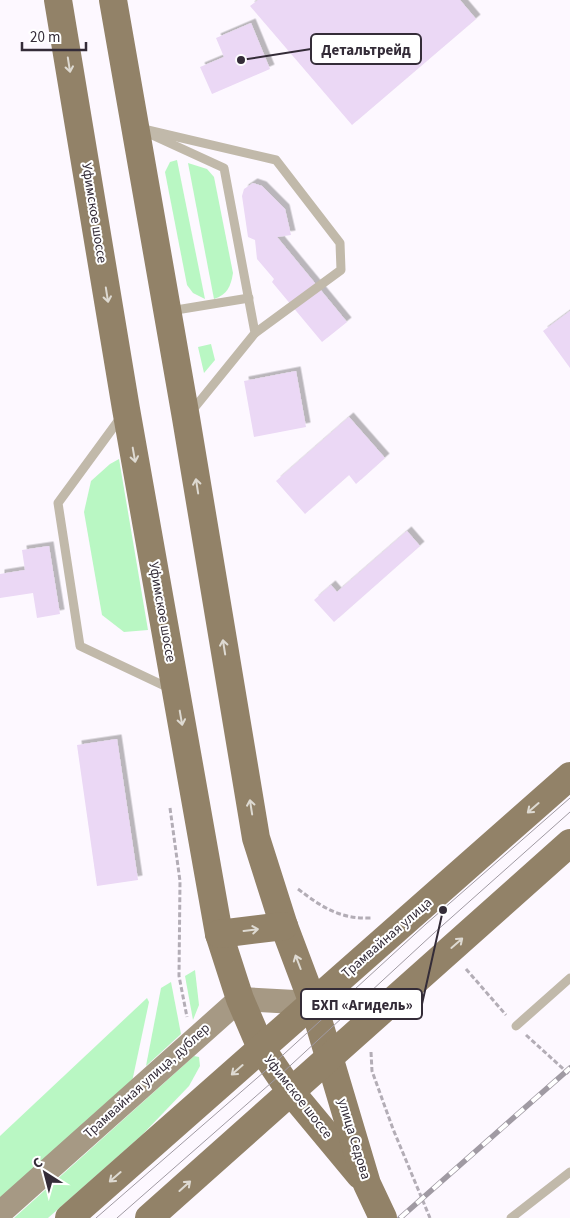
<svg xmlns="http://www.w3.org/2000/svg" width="570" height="1218" font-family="'Source Sans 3',sans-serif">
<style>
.green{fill:#b9f7c3}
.building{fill:#ebd8f5;filter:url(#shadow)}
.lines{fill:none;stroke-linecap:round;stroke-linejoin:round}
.path{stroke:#b3adb6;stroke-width:3;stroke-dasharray:5 2.5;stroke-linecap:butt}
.lane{stroke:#c1b9aa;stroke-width:9}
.secondary{stroke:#a69984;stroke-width:24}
.primary{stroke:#928268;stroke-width:28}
.tram{stroke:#a09aa3;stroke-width:1}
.rail-casing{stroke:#a09aa3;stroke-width:5.5}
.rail{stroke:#fff;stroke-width:4;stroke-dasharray:11;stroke-linecap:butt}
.oneway{stroke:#dedad2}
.labels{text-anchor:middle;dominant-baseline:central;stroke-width:4;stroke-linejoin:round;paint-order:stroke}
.street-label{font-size:14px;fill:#342c38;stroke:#fff}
.leader{fill:none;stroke:#342c38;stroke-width:2}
.callout-dot{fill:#342c38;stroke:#fff;stroke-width:2}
.callout{fill:#fff;stroke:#342c38;stroke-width:2}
.callout-label{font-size:15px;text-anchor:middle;font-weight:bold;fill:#342c38}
</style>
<defs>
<filter id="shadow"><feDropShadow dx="4.5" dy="-4.5" stdDeviation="0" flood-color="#0004"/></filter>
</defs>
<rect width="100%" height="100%" fill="#fdf8ff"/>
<g class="green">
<path d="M177 160 205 299 193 293 187 285 165 172 170 162Z"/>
<path d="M188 163 207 169 214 177 233 273C231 286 227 295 214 299Z"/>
<path d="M211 344 215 360 204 373 198 347Z"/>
<path d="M119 459 148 630 124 632 102 615 84 512 91 481 110 464Z"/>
<path d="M195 970 199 1005 193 1020 185 976Z"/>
<path d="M171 982 181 1034 146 1066 161 988Z"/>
<path d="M147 998 149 1002 132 1082 0 1199V1136Z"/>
<path d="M194 1056 199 1057 200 1066 189 1086 142 1135 48 1218H14Z"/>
</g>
<g class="building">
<path d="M258 0H460L476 19 352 125 250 6Z"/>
<path d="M251 23 270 69 212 94 200 67 224 57 216 38Z"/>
<path d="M253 183 262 186 285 209 291 235 277 237 347 322 322 342 272 282 274 279 257 259 255 240 248 237 242 196 244 189Z"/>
<path d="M570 311V368L543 331Z"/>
<path d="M296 371 306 427 254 437 244 381Z"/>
<path d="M349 417 385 458 356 484 349 475 305 514 276 481Z"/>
<path d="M407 531 420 546 334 622 314 600 331 585 337 592Z"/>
<path d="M49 546 60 614 37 618 33 593 0 598V574L25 570 22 550Z"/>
<path d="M117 739 138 880 97 886 77 745Z"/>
</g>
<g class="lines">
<g class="path">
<path d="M170 808 180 881 179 976 187 1017"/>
<path d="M298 889C323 908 340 919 371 918"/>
<path d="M466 969 506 1015"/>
<path d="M526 1035 570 1075"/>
<path d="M371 1052 372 1071 393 1129 430 1218"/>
</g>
<g class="lane">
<path d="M139 128 276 160 340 243 341 270 255 333"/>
<path d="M152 135 224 168 255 333 191 412"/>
<path d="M170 311 249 298"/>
<path d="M121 417 58 503 80 646 171 689"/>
<path d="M516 1026 570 978"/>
<path d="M511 1218 570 1172"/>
</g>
<path class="secondary" d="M0 1213 240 999 313 1003"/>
<g class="primary">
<path d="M58 0 126 409 219 934 240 999 261 1048 291 1092 360 1175"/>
<path d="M113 0 186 418 256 838 284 926 313 1003 367 1184 383 1218"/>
<path d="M219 934 284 926"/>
<path d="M69 1218 570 776"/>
<path d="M149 1218 570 843"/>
</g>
<g class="tram">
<path d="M96 1218 272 1065 426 924 570 798"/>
<path d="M117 1218 279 1076 434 933 570 812"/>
</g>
<defs>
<path id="rail" d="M400 1218 570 1068"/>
</defs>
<use href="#rail" class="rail-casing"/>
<use href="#rail" class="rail"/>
</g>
<defs><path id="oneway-shaft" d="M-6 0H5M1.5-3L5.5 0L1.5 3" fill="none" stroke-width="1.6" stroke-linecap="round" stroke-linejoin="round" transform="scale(1.25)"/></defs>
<g class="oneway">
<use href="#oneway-shaft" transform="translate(69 65) rotate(81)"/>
<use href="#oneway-shaft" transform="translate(107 295) rotate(81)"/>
<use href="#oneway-shaft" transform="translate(134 455) rotate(80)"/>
<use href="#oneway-shaft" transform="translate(197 486) rotate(-99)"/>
<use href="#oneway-shaft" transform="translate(224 647) rotate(-99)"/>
<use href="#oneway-shaft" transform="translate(181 718) rotate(80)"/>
<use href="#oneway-shaft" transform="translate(251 807) rotate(-99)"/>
<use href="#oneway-shaft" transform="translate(533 808) rotate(139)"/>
<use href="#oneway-shaft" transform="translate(251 930) rotate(-7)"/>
<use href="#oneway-shaft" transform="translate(457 943) rotate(-41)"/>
<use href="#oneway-shaft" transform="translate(298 962) rotate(-111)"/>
<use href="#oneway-shaft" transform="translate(237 1070) rotate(139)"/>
<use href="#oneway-shaft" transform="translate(115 1177) rotate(139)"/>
<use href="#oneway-shaft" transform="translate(185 1186) rotate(-42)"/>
</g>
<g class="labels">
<g class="street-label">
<text transform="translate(94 213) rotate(81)">Уфимское шоссе</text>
<text transform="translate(162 612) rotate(80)">Уфимское шоссе</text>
<text transform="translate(387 938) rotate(-41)">Трамвайная улица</text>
<text transform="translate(147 1081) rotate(-42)">Трамвайная улица, дублер</text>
<text transform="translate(298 1097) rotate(52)">Уфимское шоссе</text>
<text transform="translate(354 1139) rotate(73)">улица Седова</text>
</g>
</g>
<path class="leader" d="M241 60L311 49M443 910L422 1004"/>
<g class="callout-dot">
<circle cx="241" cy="60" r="5"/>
<circle cx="443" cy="910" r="5"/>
</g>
<g class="callout">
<rect x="311" y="34" width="110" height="30" rx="5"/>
<rect x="301" y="989" width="121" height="30" rx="5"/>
</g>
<g class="callout-label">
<text x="366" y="55">Детальтрейд</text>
<text x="362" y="1010">БХП «Агидель»</text>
</g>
<g transform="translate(45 1173) rotate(324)" stroke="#ffffff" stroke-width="4" paint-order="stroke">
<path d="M0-4L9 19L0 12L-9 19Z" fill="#342c38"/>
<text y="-8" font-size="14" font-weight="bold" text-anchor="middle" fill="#342c38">С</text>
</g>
<path d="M22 42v8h64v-8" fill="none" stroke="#342c38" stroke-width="2.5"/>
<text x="30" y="42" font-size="15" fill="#342c38" stroke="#ffffff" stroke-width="4" paint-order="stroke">20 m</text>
</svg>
